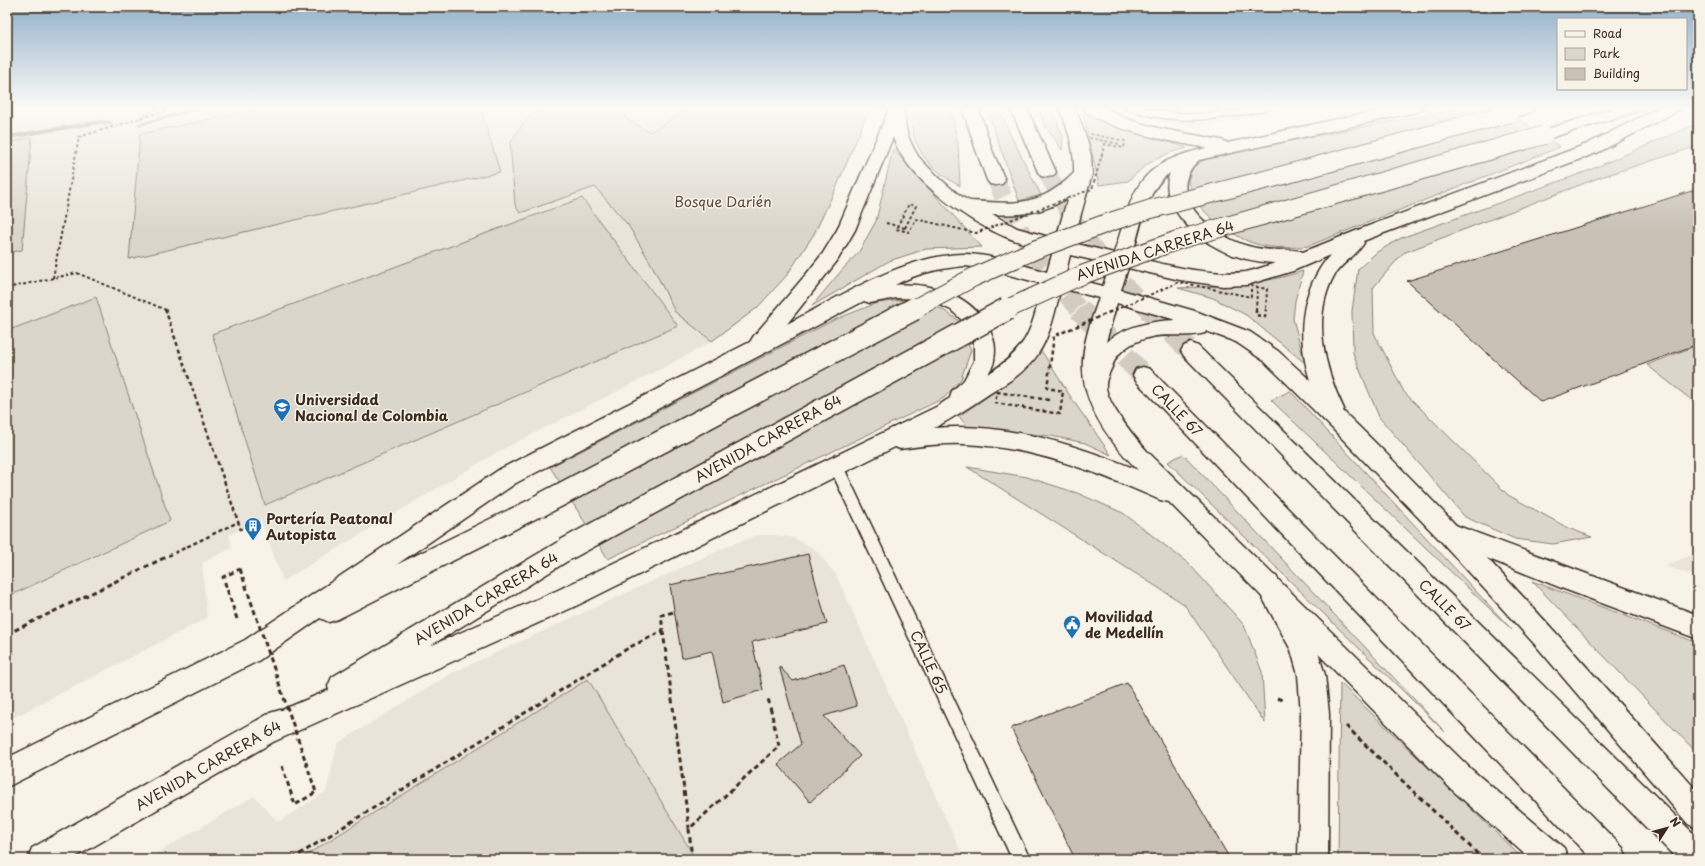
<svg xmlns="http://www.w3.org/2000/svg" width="1705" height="866" font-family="'Playpen Sans',sans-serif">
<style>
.built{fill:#e9e4d9}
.green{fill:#dbd6cb;stroke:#8b8074}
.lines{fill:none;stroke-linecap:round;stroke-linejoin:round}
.stream{fill:#84786c;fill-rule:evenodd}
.building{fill:#c8c1b6;stroke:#3b2a1e}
.secondary-tunnel-far1{stroke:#d1cbc0;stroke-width:18;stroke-dasharray:18 9;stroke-linecap:butt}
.secondary-tunnel{stroke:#d1cbc0;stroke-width:22;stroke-dasharray:22 11;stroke-linecap:butt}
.lane-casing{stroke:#3b2a1e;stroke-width:3}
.secondary-casing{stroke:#3b2a1e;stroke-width:3}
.primary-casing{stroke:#3b2a1e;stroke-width:3}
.highway-casing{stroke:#3b2a1e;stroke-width:3}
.path-far2{stroke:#3b2a1e;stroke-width:2;stroke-dasharray:3 2.5;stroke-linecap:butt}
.path-far1{stroke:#3b2a1e;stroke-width:2.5;stroke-dasharray:4 3;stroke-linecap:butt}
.path{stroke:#3b2a1e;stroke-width:3;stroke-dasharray:5 3.5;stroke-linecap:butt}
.lane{fill:#f7f3e8;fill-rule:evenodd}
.secondary{fill:#f7f3e8;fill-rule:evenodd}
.primary{fill:#f7f3e8;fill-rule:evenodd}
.highway{fill:#f7f3e8;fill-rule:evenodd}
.primary-bridge-far1-casing{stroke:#3b2a1e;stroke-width:20;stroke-linecap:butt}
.primary-bridge-casing{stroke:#3b2a1e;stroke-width:25;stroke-linecap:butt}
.path-bridge-far2{stroke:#3b2a1e;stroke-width:2;stroke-dasharray:3 2.5;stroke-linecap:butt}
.path-bridge-far1{stroke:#3b2a1e;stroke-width:2.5;stroke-dasharray:4 3;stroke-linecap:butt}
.path-bridge{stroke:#3b2a1e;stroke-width:3;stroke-dasharray:5 3.5;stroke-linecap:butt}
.primary-bridge-far1{stroke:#f7f3e8;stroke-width:18}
.primary-bridge{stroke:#f7f3e8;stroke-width:22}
.labels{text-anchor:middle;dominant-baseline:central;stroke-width:3;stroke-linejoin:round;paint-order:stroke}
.park-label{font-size:14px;fill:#5b4c41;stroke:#f7f3e8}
.street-label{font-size:14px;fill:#3b2a1e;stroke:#f7f3e8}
.poi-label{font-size:14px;font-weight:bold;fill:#3b2a1e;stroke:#f7f3e8;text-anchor:start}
</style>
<rect width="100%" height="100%" fill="#f7f3e8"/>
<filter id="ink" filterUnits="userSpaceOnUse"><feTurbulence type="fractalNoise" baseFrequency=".025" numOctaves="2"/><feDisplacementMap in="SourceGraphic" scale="8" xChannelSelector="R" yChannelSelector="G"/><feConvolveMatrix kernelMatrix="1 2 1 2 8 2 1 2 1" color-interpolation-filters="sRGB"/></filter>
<g filter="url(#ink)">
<g class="built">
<path d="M7 107H870L837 186 814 234 787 275 757 308 736 325 712 341 665 367 499 451 283 581 261 520 229 535 232 548 202 563 207 618 7 721Z"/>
<path d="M1118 107H1296L1224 124 1193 127 1165 123 1132 113Z"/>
<path d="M759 535H776L794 538 815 549 836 575 964 859H147L254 796 278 822 326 792 338 743 452 673 733 544Z"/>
<path d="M1698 552V577L1665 566Z"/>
</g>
<g class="green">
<path d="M268 107H480L500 172 129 259 140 134Z"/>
<path d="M546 107H619L626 119 650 132 692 107H870L837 186 814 234 787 275 757 308 712 341 675 312 653 267 628 225 595 187 520 213 515 205 510 143 528 117Z"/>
<path d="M913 107H950L958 143 960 186C951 181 942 175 934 168 918 153 907 129 913 107Z"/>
<path d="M986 107H999L1009 132 1041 195 1019 201Z"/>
<path d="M1037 107H1052L1063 137 1062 150 1046 127Z"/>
<path d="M1467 107H1501L1560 147 1308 246C1291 248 1273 249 1256 244 1238 239 1207 218 1197 202 1193 196 1191 189 1188 182L1192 168 1208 157Z"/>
<path d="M1082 108 1116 125 1187 148 1169 153 1147 164 1128 181 1099 185Z"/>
<path d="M1698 123V146L1598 178 1403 253 1373 288 1374 333 1404 392 1508 495 1568 528 1592 537 1553 544 1515 539 1465 517 1379 417 1353 353 1352 311 1358 269 1377 252 1401 238 1585 172Z"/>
<path d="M32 137 22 250 7 253V143Z"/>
<path d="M893 149 982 247 926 249 889 261 812 306 842 270 859 252 876 221Z"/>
<path d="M582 198 678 326 265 505 212 334Z"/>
<path d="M1303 271 1295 301 1293 319 1305 363 1246 315 1213 298 1178 288C1221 286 1262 285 1303 271Z"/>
<path d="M96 297 170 521 7 597V331Z"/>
<path d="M911 299 942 309 959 321 971 350 961 379 944 398 608 559 550 467 834 320 877 303Z"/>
<path d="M1698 345V405L1647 365Z"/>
<path d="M1039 347 1072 399 1111 455 1085 443 1051 436 968 428 959 416 1015 378 1030 363Z"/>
<path d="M1290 391 1512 630 1271 400Z"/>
<path d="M1183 454 1445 732 1168 462Z"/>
<path d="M967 467 1027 477 1077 493 1123 513 1189 564 1244 625 1262 672 1265 723 1184 604Z"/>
<path d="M1532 581 1698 643V754Z"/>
<path d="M588 679 692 853 684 859H300Z"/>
<path d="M1340 683 1517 853 1524 859H1338Z"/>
</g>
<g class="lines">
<g class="stream">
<path d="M196 107H208L140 126 137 124Z"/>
<path d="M100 120 110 121 113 123 110 125 100 124 7 139V135Z"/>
</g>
</g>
<g class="building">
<path d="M1698 189V344L1541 402 1407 281Z"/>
<path d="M808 554 827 624 752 642 763 690 723 702 712 651 682 658 670 585Z"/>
<path d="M844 665 857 706 824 716 860 756 810 802 778 764 801 744 779 666 793 681Z"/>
<path d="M1127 683 1230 859H1075L1011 728Z"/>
</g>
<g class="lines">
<g class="secondary-tunnel-far1">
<path d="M1047 172C1058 193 1069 214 1082 233 1101 261 1125 286 1149 310"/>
<path d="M996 180C1016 229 1043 271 1080 310"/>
</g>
<g class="secondary-tunnel">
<path d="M1079 309 1143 375"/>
<path d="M1148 309 1191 351"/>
</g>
<defs>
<g id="lane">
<path d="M1123 107C1148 107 1172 114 1197 114 1222 113 1246 107 1271 107L1267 110C1225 119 1181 125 1140 113 1134 112 1127 111 1123 107Z"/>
<path d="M836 461 841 462 843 466 1030 859H1012L829 466 831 462Z"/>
</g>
<g id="secondary">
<path d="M962 107H978L992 150 1005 180 1002 184 996 185 990 184 987 180 976 150Z"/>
<path d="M1010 107H1026L1056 172 1053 176 1047 177 1041 176 1038 172Z"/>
<path d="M1191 343 1198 346 1698 838V859H1677L1184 356 1181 351 1184 346Z"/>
<path d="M1143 367 1150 369 1623 848 1627 859H1591L1136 381 1133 375 1136 369Z"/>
</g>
<g id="primary">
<path d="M890 107H902C906 113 905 121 906 128 908 137 913 148 918 156 925 165 961 200 971 201 1016 204 1040 207 1074 173 1075 150 1068 129 1059 107H1075L1087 140 1091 156 1092 174 1073 243 1114 253C1135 189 1134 164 1207 148 1182 144 1096 128 1082 107H1103L1127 119 1157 128 1221 140 1228 143 1392 107H1424L1422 110 1416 112 1199 160C1160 195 1214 237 1248 246 1258 249 1268 250 1279 250 1287 250 1295 249 1303 252L1363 228 1587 144 1660 107H1681L1679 110 1599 152 1363 241 1364 243C1357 255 1343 262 1335 274 1311 316 1324 368 1344 409L1343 411C1468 532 1583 662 1698 792V829L1688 824 1538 648 1439 539 1332 428 1264 361 1236 342 1206 331 1205 333C1189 338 1169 333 1151 337 1134 341 1117 350 1112 367 1110 371 1106 380 1106 384 1104 401 1136 439 1147 451L1471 769 1564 848 1568 859H1530L1451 789 1169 502 1160 500C1097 472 1033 447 964 444 943 443 921 446 900 449L895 447 576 606 273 742 72 859H28L32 848 270 713 280 710H282L329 690 328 686 332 677 556 543 565 540 574 543 577 550 574 557 430 646 558 590 936 407 950 398 952 391 964 380 974 361V337L965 323 951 310 936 303 922 299 897 298 870 303 864 301 516 483 396 565 531 499 539 496 547 499 551 506 547 513 338 619 329 622 320 618 258 661 7 787V758L245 640 500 469 750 342 753 337 808 272 823 253 837 230ZM893 137C906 178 967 221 1006 237 1021 243 1037 247 1053 251L1047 272C1020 265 991 254 964 254 907 254 837 298 787 324L837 261 855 230ZM1170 173C1157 203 1195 237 1219 249 1236 258 1256 262 1275 263 1266 266 1255 270 1246 272 1208 276 1168 265 1132 257 1140 230 1146 188 1170 173ZM1068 197 1056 239 1017 228 992 214C1018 216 1046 213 1068 197ZM1070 255 1110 264 1103 286 1065 276ZM1330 255C1300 290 1296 337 1310 380L1278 351 1250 332 1195 311 1121 290 1128 268 1180 280 1223 286 1247 285 1293 271ZM965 266 987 269 1043 284C1031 329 1030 347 988 374 990 370 994 365 994 360 997 345 993 335 985 322 966 293 929 282 895 285 917 273 941 268 965 266ZM1061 288 1099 298C1092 318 1084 339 1083 360 1080 403 1109 441 1138 470 1074 444 1004 422 934 428 953 418 971 406 989 394 1007 383 1026 372 1038 354 1051 334 1055 311 1061 288ZM1117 303 1176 320C1151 321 1126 326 1106 342Z"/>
<path d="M1511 107H1536C1531 115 1513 118 1504 116L1502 113 1504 110Z"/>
<path d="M1617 107H1643L1641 110 1550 138 1544 140 1538 138 1536 135 1538 132Z"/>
</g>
<g id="highway">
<path d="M1447 522 1698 615V639L1564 589 1439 539 1435 532 1439 525Z"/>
<path d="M1267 573 1276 576 1301 617 1318 652 1325 675 1329 714 1328 859H1298L1301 714 1298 675 1291 650 1255 584 1258 576Z"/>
</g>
</defs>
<use href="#lane" class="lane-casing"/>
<use href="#secondary" class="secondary-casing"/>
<use href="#primary" class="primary-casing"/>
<use href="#highway" class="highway-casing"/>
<g class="path-far2">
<path d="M140 118 158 107"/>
<path d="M886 223 905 228"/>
<path d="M53 278 79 137 177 107"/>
<path d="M7 288 77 273 166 310"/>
</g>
<g class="path-far1">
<path d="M165 309 241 530"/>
<path d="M162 559 238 522"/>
</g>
<g class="path">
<path d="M237 619 223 577 240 569"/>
<path d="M663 631 689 828"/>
<path d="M7 634 164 558"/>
<path d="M1277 698 1284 701"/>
<path d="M1346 726 1483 859"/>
<path d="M282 766 295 805 316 792"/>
<path d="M292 859 630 647 663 631 661 615 674 612"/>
<path d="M692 859 689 829 779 746 768 698"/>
</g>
<use href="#lane" class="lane"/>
<use href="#secondary" class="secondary"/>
<use href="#primary" class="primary"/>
<use href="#highway" class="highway"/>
<defs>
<g id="primary-bridge-far1">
<path d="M912 310 974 277 1037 249 1110 222 1151 209 1284 175 1510 113"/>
<path d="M1005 310 1082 275 1178 240 1544 135"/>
</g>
<g id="primary-bridge">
<path d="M539 506 914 309"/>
<path d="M565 550 1007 309"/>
</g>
</defs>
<use href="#primary-bridge-far1" class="primary-bridge-far1-casing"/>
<use href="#primary-bridge" class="primary-bridge-casing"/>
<g class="path-bridge-far2">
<path d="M905 228 916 206 909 204 896 229 909 232 916 219 976 233 1092 189 1105 144 1124 148 1125 141 1091 134 1090 138 1119 144"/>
<path d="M1115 310 1179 282 1251 297V286L1267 289 1266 310"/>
<path d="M1256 310 1257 290"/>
</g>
<g class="path-bridge-far1">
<path d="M1256 309V315L1265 317 1266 309"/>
<path d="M1049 400 997 392 995 403 1060 414 1063 391 1047 388 1054 336 1117 309"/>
</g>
<path class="path-bridge" d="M240 569 316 792"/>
<use href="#primary-bridge-far1" class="primary-bridge-far1"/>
<use href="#primary-bridge" class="primary-bridge"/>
</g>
</g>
<linearGradient id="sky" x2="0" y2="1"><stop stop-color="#93b1cb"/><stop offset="0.47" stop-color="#fbfaf5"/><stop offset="1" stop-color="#fbfaf5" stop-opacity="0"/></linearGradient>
<rect width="1705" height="229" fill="url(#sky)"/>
<defs>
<symbol id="university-pin" viewBox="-11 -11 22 30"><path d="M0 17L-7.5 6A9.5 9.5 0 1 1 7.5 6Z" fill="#1f6fb2" stroke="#f7f3e8"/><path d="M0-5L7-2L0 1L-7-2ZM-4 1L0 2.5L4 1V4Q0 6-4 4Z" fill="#fff"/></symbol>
<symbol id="building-pin" viewBox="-11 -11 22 30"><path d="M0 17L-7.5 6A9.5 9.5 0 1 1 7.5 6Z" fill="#1f6fb2" stroke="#f7f3e8"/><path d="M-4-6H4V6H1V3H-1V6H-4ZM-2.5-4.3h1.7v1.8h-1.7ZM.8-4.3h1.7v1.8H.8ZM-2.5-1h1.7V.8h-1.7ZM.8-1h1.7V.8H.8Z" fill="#fff"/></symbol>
<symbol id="civic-pin" viewBox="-11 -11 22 30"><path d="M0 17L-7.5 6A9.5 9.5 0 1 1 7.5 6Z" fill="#1f6fb2" stroke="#f7f3e8"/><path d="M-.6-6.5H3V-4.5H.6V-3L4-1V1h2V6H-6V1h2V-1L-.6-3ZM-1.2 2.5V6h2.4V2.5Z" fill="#fff"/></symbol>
</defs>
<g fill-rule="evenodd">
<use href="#university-pin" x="272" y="397" width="20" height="27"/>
<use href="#building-pin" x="243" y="516" width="20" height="27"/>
<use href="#civic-pin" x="1062" y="614" width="20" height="27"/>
</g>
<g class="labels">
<g class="park-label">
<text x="723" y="201">Bosque Darién</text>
</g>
<g class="street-label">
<text transform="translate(1155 250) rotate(-18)">AVENIDA CARRERA 64</text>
<text transform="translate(1177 410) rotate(46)">CALLE 67</text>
<text transform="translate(768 438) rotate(-29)">AVENIDA CARRERA 64</text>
<text transform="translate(486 598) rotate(-31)">AVENIDA CARRERA 64</text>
<text transform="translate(1445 605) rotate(45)">CALLE 67</text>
<text transform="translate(929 662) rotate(65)">CALLE 65</text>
<text transform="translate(208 765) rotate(-30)">AVENIDA CARRERA 64</text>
</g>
<g class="poi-label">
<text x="295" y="399">Universidad<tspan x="295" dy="16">Nacional de Colombia</tspan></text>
<text x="266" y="518">Portería Peatonal<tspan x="266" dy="16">Autopista</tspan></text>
<text x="1085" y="616">Movilidad<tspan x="1085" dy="16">de Medellín</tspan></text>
</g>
</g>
<rect width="1705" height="866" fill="none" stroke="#f7f3e8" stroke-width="24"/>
<rect x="12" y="12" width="1681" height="842" fill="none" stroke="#3b2a1e" stroke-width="1.5" filter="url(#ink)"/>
<rect x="1557" y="18" width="130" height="72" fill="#f7f3e8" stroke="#aca397"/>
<rect x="1565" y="31" width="20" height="6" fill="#f7f3e8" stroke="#aca397"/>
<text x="1593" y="38" font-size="12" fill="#3b2a1e">Road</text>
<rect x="1565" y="48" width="20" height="12" fill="#dbd6cb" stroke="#aca397"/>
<text x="1593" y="58" font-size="12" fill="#3b2a1e">Park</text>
<rect x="1565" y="68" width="20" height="12" fill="#c8c1b6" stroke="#aca397"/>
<text x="1593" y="78" font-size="12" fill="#3b2a1e">Building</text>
<g transform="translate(1667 828) rotate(54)" stroke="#f7f3e8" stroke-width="3" paint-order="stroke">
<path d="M0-3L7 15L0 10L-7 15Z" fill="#3b2a1e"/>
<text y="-6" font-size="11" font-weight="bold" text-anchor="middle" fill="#3b2a1e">N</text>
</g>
</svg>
